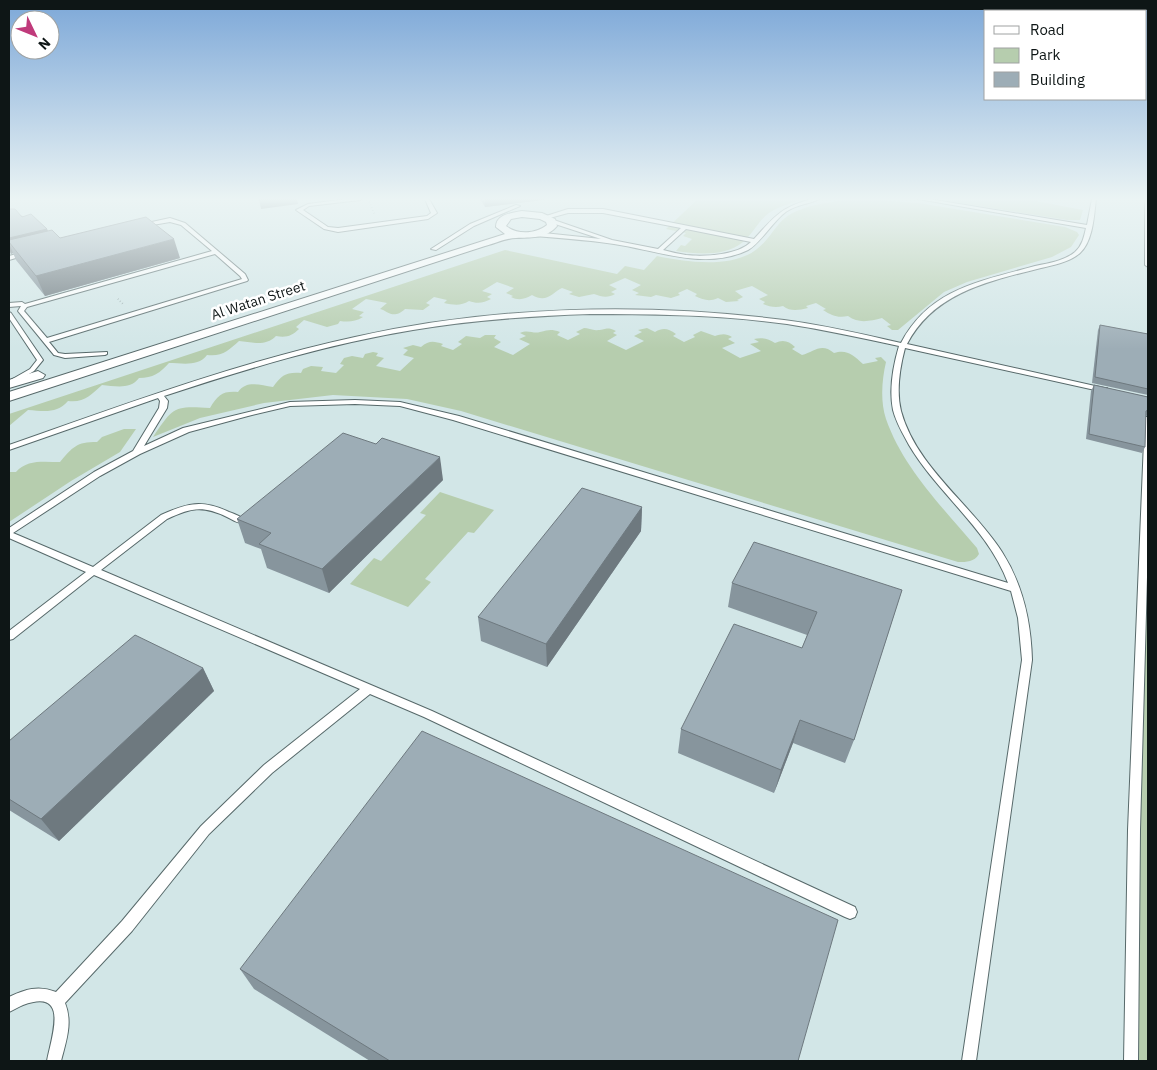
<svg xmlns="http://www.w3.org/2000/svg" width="1157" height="1070" font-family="'IBM Plex Sans',sans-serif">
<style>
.green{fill:#b6cdae}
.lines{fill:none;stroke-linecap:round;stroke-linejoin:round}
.service-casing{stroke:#57696a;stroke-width:2}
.minor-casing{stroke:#57696a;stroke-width:2}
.path{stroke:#889798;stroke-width:2;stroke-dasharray:0.5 2.5;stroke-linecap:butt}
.service{fill:#fff;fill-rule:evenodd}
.minor{fill:#fff;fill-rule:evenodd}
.wall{fill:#87959d}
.shaded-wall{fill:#6e797f}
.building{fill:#9dadb6;stroke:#6e797f}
.labels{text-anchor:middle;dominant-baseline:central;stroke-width:5;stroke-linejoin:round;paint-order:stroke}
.far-street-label{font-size:14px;fill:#0e1616;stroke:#fff}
</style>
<rect width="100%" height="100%" fill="#d2e6e7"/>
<g class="green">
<path d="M698 199H804C792 203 779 206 769 213 758 221 753 234 743 242 725 257 697 254 676 251L681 245 685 246 692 239 683 236 686 233 666 229Z"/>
<path d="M859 199 918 203 1065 227 1077 232 1079 235 1071 247 1052 257 967 282 944 292 898 330H892L887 326 891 325 882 318C870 321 859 324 848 316 838 318 832 316 823 310L826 309 816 303 806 306 808 308C799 310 791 312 783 306 776 308 770 307 763 304L765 302 759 299 768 295 752 286 735 291 743 297 737 300 739 301 726 302 718 298C709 302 704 300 695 296L697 294 687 289 678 293 680 295 671 298 656 295 651 297 635 295 639 293 632 290 641 285 625 278 609 285 617 289 611 292 615 294C608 298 602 297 594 294L579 297 569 294 573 292 562 288C553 292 547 304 532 295 525 299 519 301 511 297L513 296 506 293 514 288 497 282 482 291 492 294 487 297 491 299C484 303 477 304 469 301 461 306 454 305 444 303L447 300 434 297 426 303 430 305 423 310 405 309C393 320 388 311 380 309L387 303 366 299 352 309 364 312 359 316 363 317C355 322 348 322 340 321L338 324 327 327 304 320 296 327 299 329C292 336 286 338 276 336 265 347 252 342 239 341 229 350 222 357 207 355 198 367 182 363 169 363 160 373 153 378 139 378 130 390 115 386 102 385 91 395 84 403 68 401 57 414 44 411 28 410L9 426V414L505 250 617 274 625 266 644 270 657 256C686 262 732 269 757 249 769 240 775 226 785 218 802 204 838 201 859 199Z"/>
<path d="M935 199H1025L1083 210 1080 220H1067Z"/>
<path d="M584 328C588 328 594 331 598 330 606 330 606 326 616 331L613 333 617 335 607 341 626 350 644 341 634 336 642 332 638 330 647 328 655 332C664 327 668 329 676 334L673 336 684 342 695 337 693 335 701 331 715 336C721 334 726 333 732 337L728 339 735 343 722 348 740 358 761 351 750 344 759 342 754 339C762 337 769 339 775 343 783 339 789 341 795 347L792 349 802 355C814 352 821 342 834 353 847 349 853 355 863 364L878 361 875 358 881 357 886 362C882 379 880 401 886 419 903 468 944 509 977 548L979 554C974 562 967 562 958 562L461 411 407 399 333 395 264 403 200 418 153 437C174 407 172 406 210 408 218 395 222 391 238 392 246 380 260 385 273 387 282 375 286 372 301 373L303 369 311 366 323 367 321 371 336 373 344 365 340 364 344 358 352 356 363 358 365 354 373 352 378 353 376 356 384 358 376 366 400 371 414 358 403 355 408 350 403 348 413 345 421 347C429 340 434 341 443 344L441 346 453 350 462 344 458 342 466 336 480 338 485 335H496L494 338 501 342 494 347 513 355 530 344 519 339 526 336 520 333C528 329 533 334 540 332 549 330 551 329 560 332L557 335 568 340 580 334 576 332Z"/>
<path d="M124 429H136L120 452 71 481 9 522V472H16C27 459 44 462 60 462 73 447 76 442 97 442L102 437Z"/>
<path d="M1147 464H1148V1061H1131L1134 830Z"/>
<path d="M440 492 494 510 474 533 468 532 425 579 431 582 408 607 350 584 374 558 381 561 426 515 420 513Z"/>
</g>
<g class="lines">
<defs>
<g id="service">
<path d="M347 199H362L360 200 309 206 303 210 328 227 338 228 427 216 431 213 425 199H429L437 213 428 219 338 232 324 229 296 210 308 204Z"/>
<path d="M811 199H819C807 205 792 205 782 215 771 225 759 244 748 250 705 271 656 250 614 244 587 240 560 238 534 236L531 234 534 232 601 239 549 222V220L551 219 612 240 658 249 681 228 603 213H568L546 219 543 217 568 209H603L754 239C775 216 780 208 811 199ZM686 229 751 242C738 255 705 257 686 255 679 254 671 252 663 250Z"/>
<path d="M918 199H929L1087 225 1092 199H1096C1094 216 1093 241 1080 253 1070 262 1054 265 1041 268 990 281 934 292 907 344L1104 388H1107V392H1104L905 348C900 367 896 391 901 411 916 467 972 505 1002 552 1023 585 1031 621 1032 660L976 1061H962L1022 660 1018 618 1011 591 453 420 400 406 355 404 290 406 248 416 189 432 140 454 100 476 13 533 93 567 161 515C187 503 202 499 229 512 235 514 242 517 246 521L245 523C238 524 233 520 227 517 202 505 191 508 167 519L101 570 432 711 855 907 857 912 855 917 850 919 845 917 424 717 370 694 272 773 209 834 132 931 65 1003C73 1023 66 1041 61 1061H47C51 1038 71 987 23 1005 18 1007 14 1010 9 1012V997C25 989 39 985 56 992L122 921 201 826 264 765 360 689 94 575 13 639 9 640V631L86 572 9 538V528L94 472 133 451 159 408 160 401 158 398 9 450V445C123 405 236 363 355 337 494 306 642 302 784 320 823 325 862 334 901 343 930 288 982 281 1035 266 1049 263 1064 261 1075 252 1082 246 1084 237 1086 228ZM590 314C656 314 722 315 787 324 825 330 862 338 899 346 893 366 889 390 893 410 896 422 903 434 909 445 938 494 988 529 1008 583L459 416 400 402 355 400 290 402 183 428 144 446 167 408 168 401 164 396C246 369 328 344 413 330 472 320 531 316 590 314Z"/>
<path d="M1145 199H1148V267L1145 265Z"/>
<path d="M516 205 520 206 474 226 436 250 431 249 470 224Z"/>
<path d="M170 218 185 223 245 274 248 280 247 281 49 342 58 353 65 354 107 352V354L105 355 65 358 54 355 18 311 21 306 9 307V303L22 302 25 304 212 251 181 225 170 222 141 227 138 225ZM215 254 240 276 242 279 47 338 24 311 27 307Z"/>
<path d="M24 252 26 253V255L9 260V256Z"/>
<path d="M9 312 11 313 43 360 34 371 9 386V381L30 369 37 360 9 318Z"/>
<path d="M1145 417H1148V541L1140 830 1138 1061H1124L1128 830Z"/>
</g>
<g id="minor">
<path d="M522 211 542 213 555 219 557 226C546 239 531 237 516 238 506 238 494 244 485 246L9 401V392L505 234 496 227C496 214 512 213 522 211ZM522 217 540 219 546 222 547 225C535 234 518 235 506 226L511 219Z"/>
<path d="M38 371 45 375 43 378 9 388V380Z"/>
</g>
</defs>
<use href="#service" class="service-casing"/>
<use href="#minor" class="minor-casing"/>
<g class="path">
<path d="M369 202 375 215"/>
<path d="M118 299 124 305"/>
</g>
<use href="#service" class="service"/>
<use href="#minor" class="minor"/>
</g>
<g class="wall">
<path d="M480 199H550L485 207Z"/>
<path d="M9 209 47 229 48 231 60 238 180 258 45 296 16 260 13 253 11 254 9 250Z"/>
<path d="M1100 325 1148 334V395L1092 383 1098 330Z"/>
<path d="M1094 385 1148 397V415L1146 416 1145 447 1142 453 1086 439 1091 391Z"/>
<path d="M443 480 329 593 267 568 261 549 245 543 237 519Z"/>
<path d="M642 507 641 531 547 667 481 641 478 617Z"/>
<path d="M732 583 902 590 854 740 845 763 793 743 774 793 678 753 681 729 802 648 807 635 728 607Z"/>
<path d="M203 668 214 691 59 841 9 810V741Z"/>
<path d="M240 969 798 1061H370L254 989Z"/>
</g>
<g class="shaded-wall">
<path d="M259 199H297L298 204 261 209Z"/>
<path d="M485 199H550L485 207Z"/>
<path d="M47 229 53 243 9 242V238Z"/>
<path d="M174 239 180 258 45 296 36 276Z"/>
<path d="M9 243 13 253 11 254 9 248Z"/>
<path d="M440 457 443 480 329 593 322 569Z"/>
<path d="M642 507 641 531 547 667 546 644Z"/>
<path d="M203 668 214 691 59 841 41 819Z"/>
<path d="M800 720 793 743 774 793 781 770Z"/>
</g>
<g class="building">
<path d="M9 209H15L22 217 31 214 47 229 9 238Z"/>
<path d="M146 217 174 239 36 276 9 242V240L52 230 60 238Z"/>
<path d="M1100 325 1148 334V389L1095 377Z"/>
<path d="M1094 385 1148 397V410L1146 411 1145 447 1089 434Z"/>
<path d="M343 433 376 444 382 438 440 457 322 569 259 544 271 533 237 519Z"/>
<path d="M582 488 642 507 546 644 478 617Z"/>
<path d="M754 542 902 590 854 740 800 720 781 770 681 729 734 624 802 648 817 612 732 583Z"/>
<path d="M135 635 203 668 41 819 9 799V741Z"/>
<path d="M422 731 838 920 798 1061H390L240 969Z"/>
</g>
<linearGradient id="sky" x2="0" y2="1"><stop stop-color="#7da8d8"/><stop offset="0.57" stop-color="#ebf4f4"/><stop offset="1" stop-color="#ebf4f4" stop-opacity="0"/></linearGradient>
<rect width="1157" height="349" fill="url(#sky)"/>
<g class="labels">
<g class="far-street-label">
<text transform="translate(258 300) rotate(-18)">Al Watan Street</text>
</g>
</g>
<rect width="1157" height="1070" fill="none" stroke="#0e1616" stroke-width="20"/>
<rect x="984" y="10" width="162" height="90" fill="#ffffff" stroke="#9fa2a2"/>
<rect x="994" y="26" width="25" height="8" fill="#ffffff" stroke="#9fa2a2"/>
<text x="1030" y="35" font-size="15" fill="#0e1616">Road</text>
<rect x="994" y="48" width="25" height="15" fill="#b6cdae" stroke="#9fa2a2"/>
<text x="1030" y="60" font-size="15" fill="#0e1616">Park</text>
<rect x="994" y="72" width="25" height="15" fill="#9dadb6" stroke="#9fa2a2"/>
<text x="1030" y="85" font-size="15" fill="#0e1616">Building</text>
<g transform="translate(35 35) rotate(133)"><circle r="24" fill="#ffffff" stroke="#9fa2a2"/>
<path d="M0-4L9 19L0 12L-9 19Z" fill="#c03a7b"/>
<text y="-8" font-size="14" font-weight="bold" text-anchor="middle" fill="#0e1616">N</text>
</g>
</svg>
